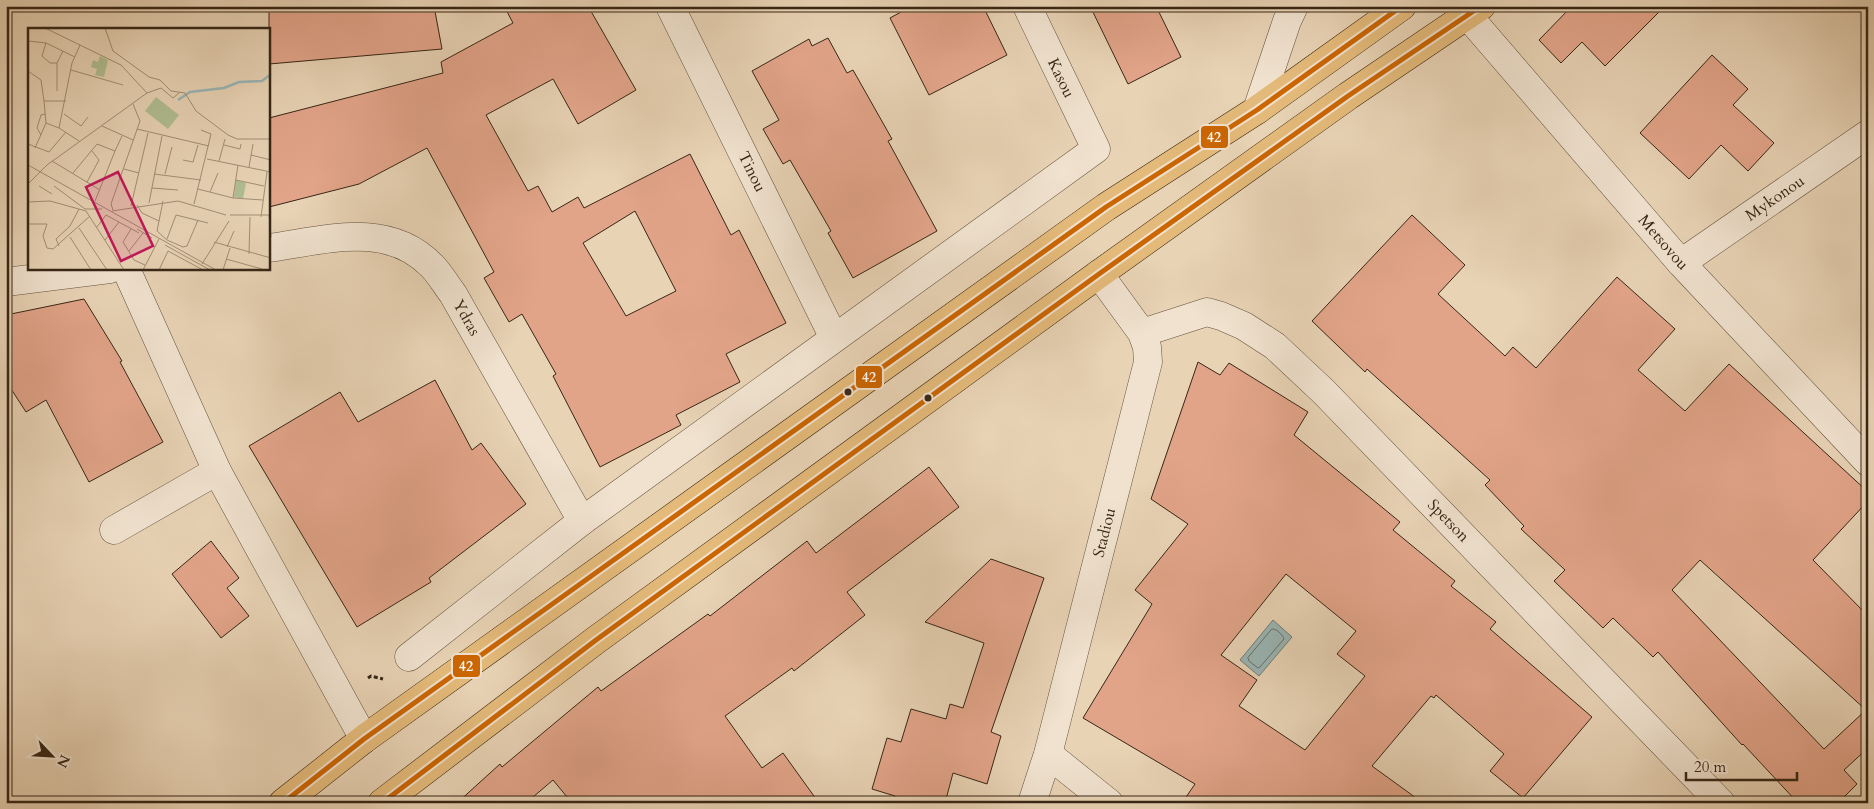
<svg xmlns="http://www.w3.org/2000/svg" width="1874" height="809" font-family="Cardo,serif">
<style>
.water{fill:#99b6b6;stroke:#727c76}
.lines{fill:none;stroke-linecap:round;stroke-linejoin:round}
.shore{stroke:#686e66;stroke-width:1}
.building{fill:#e2a489;stroke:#372615;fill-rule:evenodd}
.minor-casing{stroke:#63513d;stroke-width:29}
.major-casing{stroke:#372615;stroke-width:29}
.path{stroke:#372615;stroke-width:3;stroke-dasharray:4 2.5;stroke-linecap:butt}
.minor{stroke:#f0e2cf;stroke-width:28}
.major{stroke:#e4ba7a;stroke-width:28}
.bus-1-casing{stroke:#f0e2cf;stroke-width:9}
.bus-1{stroke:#c60;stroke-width:5}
.bus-dot{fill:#372615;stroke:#f0e2cf;stroke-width:2}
.labels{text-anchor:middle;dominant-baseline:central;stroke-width:5;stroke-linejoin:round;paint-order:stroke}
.street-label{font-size:16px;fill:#372615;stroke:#f0e2cf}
.inset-river{fill:none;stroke:#99b6b6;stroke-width:2.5}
.inset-road{fill:none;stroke:#a18e75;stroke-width:1}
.view{fill:#c2185b;fill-opacity:0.15;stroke:#c2185b;stroke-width:2.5}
.inset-edge{fill:none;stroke:#372615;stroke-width:2.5}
.line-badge{stroke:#f0e2cf;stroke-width:2}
.badge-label{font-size:14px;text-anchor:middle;font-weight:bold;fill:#fff}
</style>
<rect width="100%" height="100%" fill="#e8d3b5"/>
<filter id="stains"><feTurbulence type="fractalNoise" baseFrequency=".004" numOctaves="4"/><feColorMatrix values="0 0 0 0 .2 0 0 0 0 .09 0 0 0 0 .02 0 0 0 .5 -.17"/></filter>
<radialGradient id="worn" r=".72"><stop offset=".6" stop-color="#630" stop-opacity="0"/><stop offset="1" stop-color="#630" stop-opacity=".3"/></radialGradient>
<path class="water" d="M1273 620 1292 637 1259 676 1240 660Z"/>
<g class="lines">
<path class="shore" d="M1272 629C1276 628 1283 635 1284 639L1260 667 1258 668 1249 661 1248 658Z"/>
</g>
<g class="building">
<path d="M269 6H434L442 49 269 64Z"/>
<path d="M504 6H588L636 90 578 124 553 79 486 115 528 191 538 186 552 212 578 197 584 208 690 154 731 235 739 230 786 323 726 354 740 382 676 415 681 425 600 467 553 376 556 374 522 314 509 322 484 278 494 272 427 148 359 184 269 207V118L443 73 441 62 513 23ZM635 211 676 291 626 316 583 243Z"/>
<path d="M912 6H983L1007 55 929 95 890 18Z"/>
<path d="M1090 6H1156L1181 57 1128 84Z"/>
<path d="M1572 6H1665L1605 66 1582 42 1561 63 1539 40Z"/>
<path d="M828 38 847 73 853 70 892 139 888 141 937 231 853 278 828 233 831 231 790 160 783 164 763 129 779 120 752 71 809 39 812 46Z"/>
<path d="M1712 55 1748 89 1733 105 1774 143 1748 171 1721 145 1689 179 1640 133Z"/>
<path d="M1412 215 1465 265 1438 294 1505 356 1513 347 1536 368 1617 277 1675 329 1638 370 1685 411 1729 364 1868 492V501L1813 560 1868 616V748L1844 770 1857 784 1838 803H1798L1743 744 1742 745 1658 652 1653 657 1613 618 1603 628 1554 581 1565 570 1521 529 1524 526 1485 485 1490 480 1367 369 1365 372 1312 321ZM1700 560 1866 710 1824 749 1672 590Z"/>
<path d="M84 299 122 361 120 362 163 442 89 482 46 400 26 412 6 381V315Z"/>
<path d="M1198 362 1220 375 1229 363 1308 412 1294 435 1400 522 1393 530 1455 581 1451 586 1496 622 1490 629 1592 717 1523 798 1490 771 1504 754 1436 695 1434 698 1431 696 1372 766 1423 803H1182L1195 784 1083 718 1152 604 1135 590 1188 524 1151 499ZM1286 574 1356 631 1337 654 1365 676 1305 750 1239 706 1257 680 1221 655Z"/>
<path d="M435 380 472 450 481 443 526 504 429 578 431 582 357 627 249 446 340 392 358 422Z"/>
<path d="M929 467 959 507 847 592 865 615 794 671 792 668 725 716 762 768 783 753 819 803H572L553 780 526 803H457L500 764 502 767 598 687 601 691 708 614 710 616 807 541 816 553Z"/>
<path d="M211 541 239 578 227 588 249 616 221 638 172 574Z"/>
<path d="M991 559 1044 578 991 732 1001 736 987 784 953 773 945 803H893L895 796 872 789 887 738 901 742 911 709 946 719 950 704 963 708 984 643 925 622Z"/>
</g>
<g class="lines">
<defs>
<g id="minor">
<path id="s1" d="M670 6 834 338"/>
<path id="s2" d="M1468 16 1681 263 1868 462"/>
<path d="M1257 110 1287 21 1294 6"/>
<path id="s3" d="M269 248C325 240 388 220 432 266 440 274 446 285 453 294L582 521"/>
<path id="s4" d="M1681 263 1868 134"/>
<path d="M126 269 217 471 364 739"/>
<path d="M6 282 110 269"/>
<path id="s5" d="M1142 333 1207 312 1221 316 1244 326 1275 346 1324 392 1721 803"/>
<path d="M114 530 217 471"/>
<path d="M409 657 582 521 1096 149 1027 6"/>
<path d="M1048 754 1109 803"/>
<path id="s6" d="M1032 803 1048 754 1148 362 1147 347 1142 333 1099 274"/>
</g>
<g id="major">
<path d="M283 803 364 739 1106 207 1257 110 1402 6"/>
<path d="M382 803 596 640 1099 274 1348 96 1481 6"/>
</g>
</defs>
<use href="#minor" class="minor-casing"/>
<use href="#major" class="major-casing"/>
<path class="path" d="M368 678 371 676 383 679"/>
<use href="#minor" class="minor"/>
<use href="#major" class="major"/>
<defs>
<g id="bus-1">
<path d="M283 803 364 739 1106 207 1257 110 1402 6"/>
<path d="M382 803 596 640 1099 274 1348 96 1481 6"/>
</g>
</defs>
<use href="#bus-1" class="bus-1-casing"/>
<use href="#bus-1" class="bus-1"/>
</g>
<g class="bus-dot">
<circle cx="848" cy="392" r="4.5"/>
<circle cx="928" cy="398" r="4.5"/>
</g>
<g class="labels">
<g class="street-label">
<text transform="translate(1061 78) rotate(64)">Kasou</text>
<text stroke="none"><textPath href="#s1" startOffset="185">Tinou</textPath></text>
<text stroke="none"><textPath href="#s4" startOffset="114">Mykonou</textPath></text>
<text stroke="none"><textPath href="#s2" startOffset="299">Metsovou</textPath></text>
<text stroke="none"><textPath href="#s3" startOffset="234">Ydras</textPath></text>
<text stroke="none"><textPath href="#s5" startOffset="391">Spetson</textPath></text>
<text stroke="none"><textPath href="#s6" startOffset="280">Stadiou</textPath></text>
</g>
</g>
<g transform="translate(28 28)">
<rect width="242" height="242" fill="#e8d3b5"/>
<path d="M72 28 80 32 76 49 67 47 69 41 63 39 65 32 70 34ZM128 69 151 87 140 101 117 83ZM208 152 218 155 215 171 206 169Z" fill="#b0be92"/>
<path class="inset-river" d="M150 72 162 64 196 60 211 54 234 53 243 46"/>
<path class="inset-road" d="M17 0 93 37 119 65M77 0 85 23 121 49 132 52 143 63 157 65 168 83 200 107 209 111H243M0 13 18 15 47 29M18 15 14 28 22 35H29L35 23M43 42 95 57M0 43 13 52 16 73 18 95 7 120M29 63V35M16 73H38M36 86 53 98 60 89M18 95 31 100 51 113M74 98 105 112M31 100 44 35 52 17M109 101 181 118M13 107 9 100 13 87 17 86M0 116 21 124 38 104M196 117 212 121 213 116M223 127 243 132M179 131 243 144M155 132 165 134 170 117M24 133 72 162M191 133 197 111M0 137 188 242M221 139 225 116M96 141 111 145M45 145 69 116 87 123 94 108M126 146 173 152M137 146 144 119M208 152 236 158M59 154 71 132 64 123M0 156 19 137 119 65 133 60 145 70 151 65M11 158 24 166M26 158 57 181H74M124 160 150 162M170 161 205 170 235 172M182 164 190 145M205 170 210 137M67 173 87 123M135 173 129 203 139 212 155 219 159 218 170 192M0 174 22 173 58 183 96 242M121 175 134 108M166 176 183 106 173 102M109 177 114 185 131 193M103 178 120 105M85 182 83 176 112 93 105 76M84 183 150 173 198 187M202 187H243M241 187 243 209M233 189 239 144M0 196H19L15 208 19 220 25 221 62 188M69 199 78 187 111 205M51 200 79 242M103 201 95 214 106 232 117 237M109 201 124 210M42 209 63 242M139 211 148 187 180 195M77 212 91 194M186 214 243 230M137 217 182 242M31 218 28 211 42 198 51 181M199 219 206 203M101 223 115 205M140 223 175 242M221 226 222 189M198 231 234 241M174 236 201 193M115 242 131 211M131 242 140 223M195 242 202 220"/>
<path class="view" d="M90 144 125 218 93 233 58 159Z"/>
<rect width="242" height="242" class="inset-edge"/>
</g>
<g class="line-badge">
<rect x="1200" y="125" width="29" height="24" rx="5" fill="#c60"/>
<rect x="855" y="365" width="28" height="24" rx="5" fill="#c60"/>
<rect x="452" y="654" width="29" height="24" rx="5" fill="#c60"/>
</g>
<g class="badge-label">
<text x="1214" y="142">42</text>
<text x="869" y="382">42</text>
<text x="466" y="671">42</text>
</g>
<rect width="1874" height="809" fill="none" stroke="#e8d3b5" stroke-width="25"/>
<rect x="8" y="8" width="1859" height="794" fill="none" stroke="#372615" stroke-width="2.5"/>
<rect x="12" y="12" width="1849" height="784" fill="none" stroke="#372615"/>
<g transform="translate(52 756) rotate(115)" stroke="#f0e2cf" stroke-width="4" paint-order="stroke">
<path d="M0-4L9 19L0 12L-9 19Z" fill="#372615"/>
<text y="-8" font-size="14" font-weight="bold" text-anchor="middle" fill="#372615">N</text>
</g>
<path d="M1686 772v8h111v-8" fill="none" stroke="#372615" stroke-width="2.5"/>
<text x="1694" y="772" font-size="15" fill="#372615" stroke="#f0e2cf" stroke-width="4" paint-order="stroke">20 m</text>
<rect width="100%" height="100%" filter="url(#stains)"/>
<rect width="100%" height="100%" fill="url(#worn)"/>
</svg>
